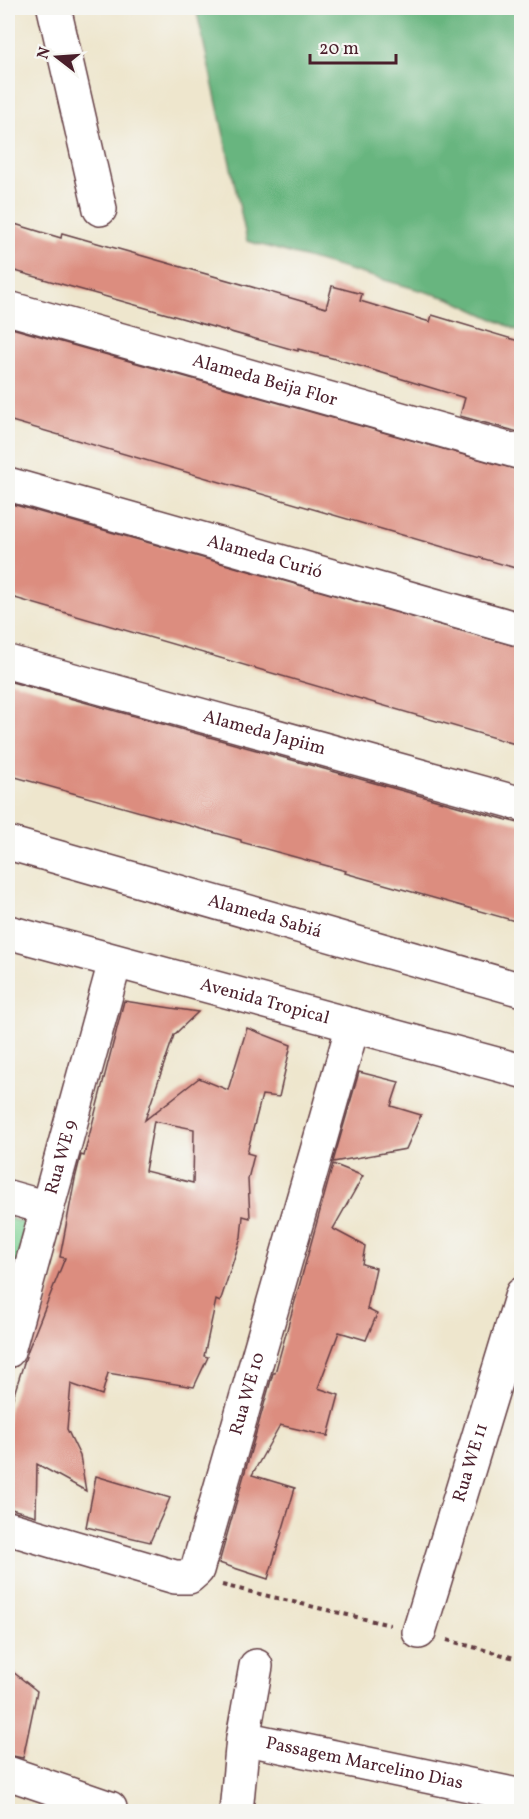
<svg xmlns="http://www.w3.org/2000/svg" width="529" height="1819" font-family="Vollkorn,serif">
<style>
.green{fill:#7fd396;stroke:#647960;stroke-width:1.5}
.forest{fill:#67b57f;stroke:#586a55;stroke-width:1.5}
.building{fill:#dc8d7f;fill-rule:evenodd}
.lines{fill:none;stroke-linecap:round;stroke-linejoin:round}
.minor-casing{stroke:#633d43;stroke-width:36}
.path{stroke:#633d43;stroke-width:4;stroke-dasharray:4.5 4.5;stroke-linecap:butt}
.minor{stroke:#fff;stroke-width:33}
.labels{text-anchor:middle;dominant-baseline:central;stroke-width:6;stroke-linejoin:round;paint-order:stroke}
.street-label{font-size:18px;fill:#4a1f2b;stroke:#f6f6f2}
</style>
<rect width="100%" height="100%" fill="#f6f6f2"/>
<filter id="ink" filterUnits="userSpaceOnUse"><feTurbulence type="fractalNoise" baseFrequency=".0167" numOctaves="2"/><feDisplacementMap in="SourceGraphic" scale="12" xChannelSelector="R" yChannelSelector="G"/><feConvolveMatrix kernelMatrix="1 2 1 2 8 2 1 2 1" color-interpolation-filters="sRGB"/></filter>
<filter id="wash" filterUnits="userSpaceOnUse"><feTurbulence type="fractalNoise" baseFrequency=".008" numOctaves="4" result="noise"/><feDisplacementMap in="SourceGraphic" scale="24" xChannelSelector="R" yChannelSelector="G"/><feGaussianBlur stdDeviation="1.35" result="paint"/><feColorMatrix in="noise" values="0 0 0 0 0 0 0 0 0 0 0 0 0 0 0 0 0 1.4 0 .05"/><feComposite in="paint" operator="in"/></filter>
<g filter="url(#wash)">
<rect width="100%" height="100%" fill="#eee6cd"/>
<path class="green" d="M8 1218 29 1224 8 1300Z"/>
<path class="forest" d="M196 8H521V332L451 299 247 241Z"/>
<g id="blocks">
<g class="building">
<path d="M8 222 61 238 62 233 326 308 332 286 362 294 360 301 430 322 432 315 522 342V433L460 416 465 398 343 361 298 349V351L8 269Z"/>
<path d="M8 327 522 471V570L8 420Z"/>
<path d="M8 503 522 648V746L8 596Z"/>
<path d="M8 681 522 824V923L345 873 346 871 241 842V840L8 775Z"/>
<path d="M124 1001 198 1012 174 1035 145 1120 199 1078 228 1090 247 1028 291 1045 279 1097 262 1095 247 1153 254 1155 248 1179 250 1218 243 1216 241 1237 220 1302 216 1300 204 1356 208 1357 194 1387 108 1373 102 1395 71 1384 67 1429 80 1456 86 1491 37 1464 36 1516 8 1508V1413L28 1350 65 1258 60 1257 75 1179 81 1155 84 1156ZM154 1121 194 1129 193 1183 145 1171Z"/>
<path d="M359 1072 399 1082 391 1106 421 1115 406 1149 333 1162Z"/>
<path d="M333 1164 363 1176 333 1229 365 1246 362 1264 376 1268 367 1309 377 1314 366 1340 339 1332 318 1388 339 1395 328 1436 280 1425 252 1475 295 1488 268 1579 219 1563 273 1373H275Z"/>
<path d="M96 1476 170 1498 150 1542 86 1527Z"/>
<path d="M8 1668 37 1691 23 1758 8 1755Z"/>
</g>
</g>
</g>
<g filter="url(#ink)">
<use href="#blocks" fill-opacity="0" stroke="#633d43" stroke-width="1.5"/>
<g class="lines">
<defs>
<g id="minor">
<path d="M54 8 100 209"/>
<path id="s1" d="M8 308 522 453"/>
<path id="s2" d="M8 484 522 630"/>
<path id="s3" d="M8 662 522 804"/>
<path id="s4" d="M8 843 522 990"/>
<path id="s5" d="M8 932 522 1071"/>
<path d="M8 1197 47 1208"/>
<path id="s6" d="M8 1351 115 962"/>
<path id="s7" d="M8 1528 175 1577H189L197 1570 353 1025"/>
<path id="s8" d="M419 1632 522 1294"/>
<path id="s9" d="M243 1738 522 1796"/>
<path d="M8 1773 110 1808"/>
<path d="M236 1812 243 1738 256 1666"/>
</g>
</defs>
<use href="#minor" class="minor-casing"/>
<g class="path">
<path d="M222 1585 390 1625"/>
<path d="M447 1640 522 1660"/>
</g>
<use href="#minor" class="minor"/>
</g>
</g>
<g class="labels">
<g class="street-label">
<text stroke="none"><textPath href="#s1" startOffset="267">Alameda Beija Flor</textPath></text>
<text stroke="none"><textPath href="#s2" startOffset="267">Alameda Curió</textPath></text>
<text stroke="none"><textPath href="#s3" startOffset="266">Alameda Japiim</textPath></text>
<text stroke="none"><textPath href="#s4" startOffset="267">Alameda Sabiá</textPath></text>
<text stroke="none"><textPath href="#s5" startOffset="266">Avenida Tropical</textPath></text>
<text stroke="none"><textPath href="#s6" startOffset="201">Rua WE 9</textPath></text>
<text stroke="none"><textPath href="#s7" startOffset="382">Rua WE 10</textPath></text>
<text stroke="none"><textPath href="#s8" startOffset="177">Rua WE 11</textPath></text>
<text stroke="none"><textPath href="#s9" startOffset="124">Passagem Marcelino Dias</textPath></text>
</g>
</g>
<rect width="529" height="1819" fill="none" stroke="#f6f6f2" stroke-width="30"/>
<g transform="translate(57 57) rotate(287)" stroke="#f6f6f2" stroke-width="4.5" paint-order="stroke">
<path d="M0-4.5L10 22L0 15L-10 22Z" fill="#4a1f2b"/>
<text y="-9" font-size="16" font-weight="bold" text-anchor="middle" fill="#4a1f2b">N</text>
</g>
<path d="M310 54v9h86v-9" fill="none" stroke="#4a1f2b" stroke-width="3"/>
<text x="319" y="54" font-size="18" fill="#4a1f2b" stroke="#f6f6f2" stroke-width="4.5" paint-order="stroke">20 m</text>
</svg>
